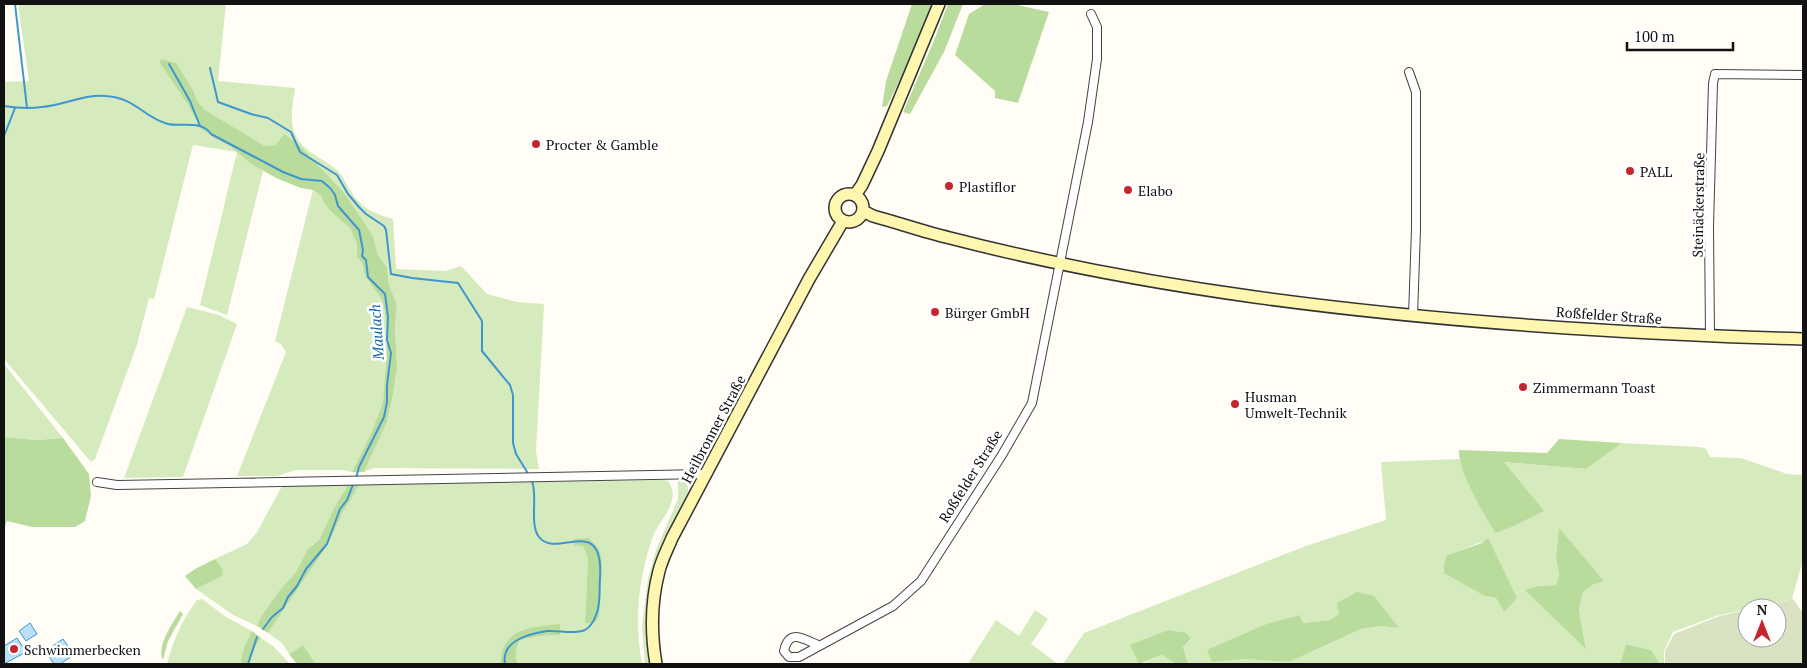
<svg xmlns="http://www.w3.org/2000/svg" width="1807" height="668" font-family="'PT Serif',serif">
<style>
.green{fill:#d5ebbd;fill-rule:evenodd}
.forest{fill:#b9dc9c}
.cemetery{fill:#d9e3c4}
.water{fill:#b9e0f7;stroke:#3f96cf}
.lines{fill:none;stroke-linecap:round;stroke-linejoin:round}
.stream{stroke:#3f96cf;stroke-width:2}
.street-casing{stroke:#444;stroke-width:10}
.secondary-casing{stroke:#333;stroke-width:14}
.street{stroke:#fff;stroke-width:8}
.secondary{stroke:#fff6b0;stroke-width:11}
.poi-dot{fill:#c4262e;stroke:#fff;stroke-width:2}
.labels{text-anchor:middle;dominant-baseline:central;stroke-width:5;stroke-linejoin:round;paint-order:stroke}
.poi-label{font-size:14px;fill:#111;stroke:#fff;text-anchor:start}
.street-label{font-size:14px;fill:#111;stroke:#fff}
.water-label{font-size:15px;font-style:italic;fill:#1768a6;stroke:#fff}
</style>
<rect width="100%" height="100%" fill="#fffdf5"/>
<g class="green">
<path d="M18 4H226L218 81 295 88C293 103 289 120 295 134 304 154 323 157 338 171 344 177 347 186 352 193 361 208 377 215 393 219L396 269 445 271 461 266 487 294 517 302 544 304 536 451 539 469 374 468 364 472 387 422 393 395 397 368 395 327 397 305 389 285 387 267 378 255 373 236 299 145 265 146 205 110 197 101 194 92 187 103 201 129 214 138 231 147 263 171 227 315 200 305 237 152 193 145 154 299 149 298 137 345 95 459 91 462 4 359V82L29 81Z"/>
<path d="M313 190 321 196 324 203 331 212 350 228 357 244V257L362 263 365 276 382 300 385 313 387 349 383 402 372 431 352 472 343 470H295L278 476H237L286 352 281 344 275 341Z"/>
<path d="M187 307 219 315 237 324 183 477 124 478Z"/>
<path d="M4 364 63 438 37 440 4 437Z"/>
<path d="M1622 443 1699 447 1706 449 1710 457 1741 458 1787 474 1803 475V560L1792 599 1716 616 1673 632 1664 651V664H1660L1651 650 1626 644 1620 664H1188L1183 647 1191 640 1131 645 1139 664H1063L1084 633 1306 546 1386 520 1381 462 1459 459 1475 496 1495 533 1503 462 1586 469ZM1482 542 1504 611 1496 598 1485 596 1447 555ZM1556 558 1603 581 1592 585 1583 592 1579 610 1586 648 1539 586 1556 585 1559 575ZM1339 614 1398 628 1381 626 1361 629 1289 662 1243 659 1300 615 1303 623 1330 620Z"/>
<path d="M664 480 668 481C683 501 658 520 652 539 638 580 634 622 642 664H518C514 656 516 648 520 640L540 636 560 635V625L520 632 501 663 502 664H316L303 645 289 654 282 643 268 633 327 546 343 512 359 485ZM583 546 602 561 585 623 588 558Z"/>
<path d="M680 480C703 484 670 530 665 542 661 552 662 566 661 576 658 606 654 635 651 664H645L642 627 648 579 656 550 678 499V481Z"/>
<path d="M284 485H348L334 508 319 540 307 550 296 572 279 591 260 618 257 626 233 615 196 589 222 576V570L215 559 247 544 257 532 281 488Z"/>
<path d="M202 599 226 617 252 631 244 647 240 664H167C173 641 182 620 197 600Z"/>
<path d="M1035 610 1048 619 1031 644 1058 664H970L969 662 996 620 1019 636Z"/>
<path d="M261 638 273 646 290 664H249L255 647Z"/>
<path d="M1162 655 1176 664H1142Z"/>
</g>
<g class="forest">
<path d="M912 4H932L908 64 887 106 882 107 886 81Z"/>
<path d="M948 4H963L944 52 910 114 903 112 933 43Z"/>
<path d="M985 4H1012L1049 12 1018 103 995 98V91L955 55 969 14Z"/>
<path d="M161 59 176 63 194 92 197 101 205 110 265 146 276 145 284 134 299 145 344 193 373 236 378 255 387 267 389 285 397 305 395 327 397 368 393 395 387 422 364 472H352L372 431 383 402 387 349 385 313 382 300 365 276 362 263 357 257V244L350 228 331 212 324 203 321 196 313 190 301 188 276 178 253 165 231 147 214 138 201 129 187 103 160 63Z"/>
<path d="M4 437 37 440 63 438 89 474 91 496 85 521 75 527H32L7 521 4 529Z"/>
<path d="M1559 439 1622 443 1586 469 1504 462 1544 511 1509 528 1495 533C1484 513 1458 472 1459 450L1547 453Z"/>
<path d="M348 485H359L343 512 327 546 268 633 257 626 260 618 279 591 296 572 307 550 319 540 334 508Z"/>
<path d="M1559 528 1604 581 1592 585 1583 592 1579 610 1586 649 1525 590 1539 586 1556 585 1559 575 1556 558Z"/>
<path d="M589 538 599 549 602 561 599 616 595 623H585L588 558 583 546 574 545V539Z"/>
<path d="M1488 538 1517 598 1504 612 1496 598 1485 596 1444 573V565L1447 555 1482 543Z"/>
<path d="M215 559 223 570 222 576 196 589 185 576 195 569Z"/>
<path d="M1357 592 1374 596 1399 628 1381 626 1361 629 1289 662 1243 659 1212 662 1207 650 1264 625 1300 615 1303 623 1330 620 1339 614 1337 603Z"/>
<path d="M180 611 183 614 168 641 163 660C156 646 173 623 180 611Z"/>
<path d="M560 624V635L540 636 520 640C516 648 514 656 518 664L501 663C501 628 532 627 560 624Z"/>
<path d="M1168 630 1186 633 1191 639 1183 647 1188 664H1176L1162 655 1139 664 1130 645Z"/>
<path d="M252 631 261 638 255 647 249 664H240L244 647Z"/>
<path d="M1626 644 1651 650 1660 664H1620Z"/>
<path d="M303 645 316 664H297L289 654Z"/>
</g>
<path class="cemetery" d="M1793 599 1803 613V664H1665V651L1674 634 1719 616 1747 610V638H1777V608H1754Z"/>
<g class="water">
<path d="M30 623 37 634 26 641 19 631Z"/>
<path d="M17 638 26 652 4 664V646Z"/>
<path d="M63 639 74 655 60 664H54L45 651Z"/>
</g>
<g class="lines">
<g class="stream">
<path d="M15 4 27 108"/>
<path d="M169 64 190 101 200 126"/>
<path d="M210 68 218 102 251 114 268 118 291 132 300 152 337 175 348 194 359 207 366 214 384 226 386 230 391 274 412 278 458 283 482 321V351L510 385 513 395V443L516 454 529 475"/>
<path d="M4 106C16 108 29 109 42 107 64 105 84 94 106 96 136 98 144 118 168 124 181 127 202 120 211 134L283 172 301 179 322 181 331 189 335 195 338 206 359 230 363 250 362 256 366 260 368 277 385 294 388 317 387 340 391 353 387 385V402L384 417 359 467 356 478"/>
<path d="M4 136 15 108"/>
<path d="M263 629 272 617 283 608 288 597 297 586 306 569 327 544 340 509 347 500 354 482"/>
<path d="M248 664 257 637"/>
<path d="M505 664C501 641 528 634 547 631 559 630 573 635 585 630 590 627 594 621 596 615 601 605 599 589 600 578 604 512 556 560 539 537 529 524 538 497 532 481"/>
</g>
<defs>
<g id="street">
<path d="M1409 72 1416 92V229L1413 316"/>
<path d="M1710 337 1709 226 1713 83 1715 74 1803 75"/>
<path d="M97 482 117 485 705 474"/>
<path d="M818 645C803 639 789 628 784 651L789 657H799L893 606 921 581 1002 455 1032 403 1088 122 1097 59V27L1091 14"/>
</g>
<g id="secondary">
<circle cx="849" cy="208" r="14"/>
<path d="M855 195 862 185 878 151 939 4"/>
<path d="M863 211 873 216C899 223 924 232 950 238 1152 290 1360 314 1567 328 1646 333 1724 337 1803 339"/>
<path d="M656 664C651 634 651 601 659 571 662 559 668 548 672 538L809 279 843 221"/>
</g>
</defs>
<use href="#street" class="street-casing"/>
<use href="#secondary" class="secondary-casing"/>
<use href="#street" class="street"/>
<use href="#secondary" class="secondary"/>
</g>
<g class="poi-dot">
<circle cx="536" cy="144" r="5"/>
<circle cx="1630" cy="171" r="5"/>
<circle cx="949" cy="186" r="5"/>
<circle cx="1128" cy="190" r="5"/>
<circle cx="935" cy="312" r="5"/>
<circle cx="1523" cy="387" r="5"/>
<circle cx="1235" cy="404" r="5"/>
<circle cx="14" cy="649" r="5"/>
</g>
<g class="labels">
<g class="poi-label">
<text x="546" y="144">Procter &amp; Gamble</text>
<text x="1640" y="171">PALL</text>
<text x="959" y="186">Plastiflor</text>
<text x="1138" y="190">Elabo</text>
<text x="945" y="312">Bürger GmbH</text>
<text x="1533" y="387">Zimmermann Toast</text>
<text x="1245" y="396">Husman<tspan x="1245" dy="16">Umwelt-Technik</tspan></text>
<text x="24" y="649">Schwimmerbecken</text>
</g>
<g class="street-label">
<text transform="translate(1698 205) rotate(-89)">Steinäckerstraße</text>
<text transform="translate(1609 315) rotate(4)">Roßfelder Straße</text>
<text transform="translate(713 429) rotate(-62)">Heilbronner Straße</text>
<text transform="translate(970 476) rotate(-58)">Roßfelder Straße</text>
</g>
<g class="water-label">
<text transform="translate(376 332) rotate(-94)">Maulach</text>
</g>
</g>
<rect width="1807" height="668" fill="none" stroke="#111111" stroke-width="10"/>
<g transform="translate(1762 623)"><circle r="24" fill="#ffffff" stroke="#a0a0a0"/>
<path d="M0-4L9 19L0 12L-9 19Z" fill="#c4262e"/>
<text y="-8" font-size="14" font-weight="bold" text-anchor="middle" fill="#111111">N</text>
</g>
<path d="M1627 42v8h106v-8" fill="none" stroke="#111111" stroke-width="2.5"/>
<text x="1634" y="42" font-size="15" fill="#111111" stroke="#ffffff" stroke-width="4" paint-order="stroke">100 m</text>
</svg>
